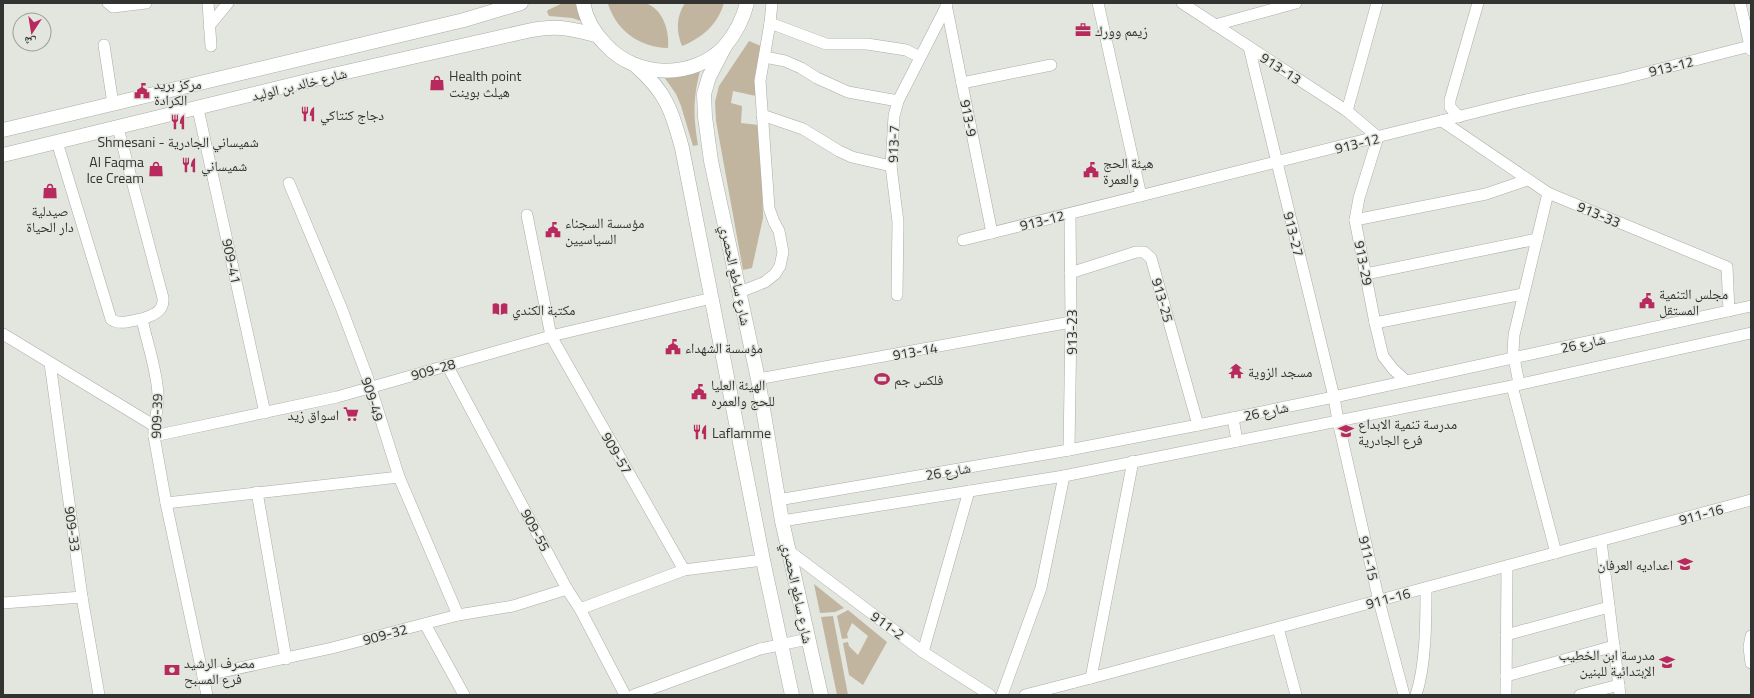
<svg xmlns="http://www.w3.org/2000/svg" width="1754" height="698" font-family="'Titillium Web','Noto Naskh Arabic',sans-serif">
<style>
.green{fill:#c2b59f}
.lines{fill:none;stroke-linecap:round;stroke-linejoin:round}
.minor-casing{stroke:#a9ada6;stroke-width:12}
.major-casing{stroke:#a9ada6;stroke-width:15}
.minor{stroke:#fff;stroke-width:11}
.major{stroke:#fff;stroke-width:14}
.labels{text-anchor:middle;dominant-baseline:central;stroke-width:3;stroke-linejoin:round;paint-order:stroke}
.poi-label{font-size:14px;fill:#333432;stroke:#e2e6df;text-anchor:start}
.street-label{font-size:14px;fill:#333432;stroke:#e2e6df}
</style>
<rect width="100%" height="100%" fill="#e2e6df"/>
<g class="green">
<path d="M563 3H579L584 22 572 18 549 16 547 12 548 10Z"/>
<path d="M610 3C621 3 635 0 645 3 663 8 670 32 668 48 639 47 617 31 608 4Z"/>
<path d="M685 3H724C718 24 702 38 682 46 676 31 676 17 685 3Z"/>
<path d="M749 41 761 46 756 96 733 91 731 103 742 106 741 123 759 125 762 152 763 218 752 268 743 270 716 121 715 102 719 86Z"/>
<path d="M701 67C693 97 693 114 698 145L693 146 681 106 676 94 662 74Z"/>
<path d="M814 584 844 608 835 612 820 613Z"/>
<path d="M848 610 887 642 863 685 849 675 843 643 848 642 849 646 858 655 868 636 852 623 847 634 848 638 842 639 837 616Z"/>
<path d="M833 616 848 695H837L821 617Z"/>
</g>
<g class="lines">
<defs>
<g id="minor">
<path d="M108 3 113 7 146 3"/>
<path d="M208 3 211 46"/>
<path d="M1098 3 1141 196"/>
<path d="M1182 3 1347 111 1378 137 1359 198 1355 220 1375 323 1383 356 1393 369 1406 381"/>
<path d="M1740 3 1751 50"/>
<path d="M946 4 992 233"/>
<path d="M770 23 826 44H867L906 50 920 57"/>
<path d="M1215 25 1296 3"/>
<path d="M209 26 228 3"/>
<path d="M104 45 113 104"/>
<path d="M1249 47 1334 397 1338 421 1379 601 1404 695"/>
<path d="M765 57 785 61 801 68 817 78 848 92 898 101"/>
<path d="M962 83 1051 65"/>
<path d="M198 109 265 413"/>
<path d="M1347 111 1377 3"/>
<path d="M762 115 803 129 839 151 852 157 891 166"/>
<path d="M1459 117 1450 107V100L1478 3"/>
<path d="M1442 121 1548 193 1727 267 1729 311"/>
<path d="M118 128 163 298C164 312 153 315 142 319 147 343 157 370 158 395 159 409 153 422 154 436L166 503 207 695"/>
<path d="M57 142 111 319C119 326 132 320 142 319"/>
<path d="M289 183 341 307 367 376 399 477 458 615"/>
<path d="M527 215 551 336 684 570"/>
<path d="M1355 220 1486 194 1527 180"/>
<path d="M963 240 1517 102 1621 79 1750 46"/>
<path d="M1070 273 1136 252H1144L1151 258 1198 425"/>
<path d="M1366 274 1537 239"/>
<path d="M740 292 765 282 775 274 780 266 783 252 779 231 774 222 769 208 760 81 770 23 772 3"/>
<path d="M897 295 898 222 891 166 894 116 898 101 947 5"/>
<path d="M1375 323 1523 294"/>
<path d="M3 334 153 425"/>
<path d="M50 363 82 597 99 695"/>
<path d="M447 365 567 589 580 609 625 695"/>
<path d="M758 379 1071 322"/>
<path d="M1519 384 1513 352 1514 335 1548 193"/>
<path d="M1512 386 1556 553"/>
<path d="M1233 418 1237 441"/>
<path d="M154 436 337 397 551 336 712 298"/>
<path d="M1069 450 1071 322 1070 214"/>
<path d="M257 492 286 659"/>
<path d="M778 500 1069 450 1198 425 1334 397 1751 306"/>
<path d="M166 503 399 477"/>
<path d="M782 521 1064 476 1512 386 1751 333"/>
<path d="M1601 541 1620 695"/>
<path d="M789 551 923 652 990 695"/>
<path d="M3 603 82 597"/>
<path d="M580 609 684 570 763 560"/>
<path d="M425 624 464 695"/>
<path d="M1278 628 1296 695"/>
<path d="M1506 635 1609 607"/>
<path d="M1751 636 1749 647 1751 663"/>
<path d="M923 652 969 491"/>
<path d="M203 676 332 648 458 615 513 606 567 589"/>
<path d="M1506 676 1614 646"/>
<path d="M1091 678 1133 461"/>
<path d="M634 695 760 649 808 639"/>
<path d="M1002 695 1041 588 1064 476"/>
<path d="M1025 695 1091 678 1751 500"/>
<path d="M1416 695C1426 665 1426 620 1426 588"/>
<path d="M1506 695 1507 566"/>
<path d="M1580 695 1619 685"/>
</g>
<g id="major">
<path d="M583 3C586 19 594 33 606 45 636 78 694 80 725 46 736 33 743 19 747 3"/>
<path d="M725 46 709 77 704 94 705 117 711 161 758 379 782 521 821 695"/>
<path d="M636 66C666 92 672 111 682 148L763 560 792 695"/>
<path d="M3 130 464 20 521 3"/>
<path d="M3 155 311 80 527 31C557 25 567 28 596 35"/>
</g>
</defs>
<use href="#minor" class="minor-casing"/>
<use href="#major" class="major-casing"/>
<use href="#minor" class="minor"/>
<use href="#major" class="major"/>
</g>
<defs>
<symbol id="office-bare" viewBox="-9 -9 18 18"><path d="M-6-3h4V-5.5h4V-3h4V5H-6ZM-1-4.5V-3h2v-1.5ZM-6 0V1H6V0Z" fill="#b82a5e" stroke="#e2e6df" stroke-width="2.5" paint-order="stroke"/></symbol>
<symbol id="shop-bare" viewBox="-9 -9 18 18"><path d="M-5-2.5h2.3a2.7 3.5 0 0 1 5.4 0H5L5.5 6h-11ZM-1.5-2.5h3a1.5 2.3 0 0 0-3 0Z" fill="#b82a5e" stroke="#e2e6df" stroke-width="2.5" paint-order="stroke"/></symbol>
<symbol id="civic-bare" viewBox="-9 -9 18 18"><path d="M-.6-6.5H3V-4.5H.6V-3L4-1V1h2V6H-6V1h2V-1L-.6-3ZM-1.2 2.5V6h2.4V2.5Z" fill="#b82a5e" stroke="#e2e6df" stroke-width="2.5" paint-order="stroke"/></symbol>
<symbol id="restaurant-bare" viewBox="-9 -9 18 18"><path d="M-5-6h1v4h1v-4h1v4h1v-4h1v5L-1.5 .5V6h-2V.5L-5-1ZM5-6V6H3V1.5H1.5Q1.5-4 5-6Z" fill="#b82a5e" stroke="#e2e6df" stroke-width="2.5" paint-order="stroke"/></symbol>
<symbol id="library-bare" viewBox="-9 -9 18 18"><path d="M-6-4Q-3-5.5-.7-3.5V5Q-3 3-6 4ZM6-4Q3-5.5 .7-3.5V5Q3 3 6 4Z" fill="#b82a5e" stroke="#e2e6df" stroke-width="2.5" paint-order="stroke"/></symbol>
<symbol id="temple-bare" viewBox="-9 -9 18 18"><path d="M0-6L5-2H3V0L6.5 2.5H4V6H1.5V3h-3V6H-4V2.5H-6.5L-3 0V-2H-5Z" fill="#b82a5e" stroke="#e2e6df" stroke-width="2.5" paint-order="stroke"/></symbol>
<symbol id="stadium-bare" viewBox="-9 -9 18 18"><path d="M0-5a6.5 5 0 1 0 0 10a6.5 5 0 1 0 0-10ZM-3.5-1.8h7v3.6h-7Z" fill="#b82a5e" stroke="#e2e6df" stroke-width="2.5" paint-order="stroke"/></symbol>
<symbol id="supermarket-bare" viewBox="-9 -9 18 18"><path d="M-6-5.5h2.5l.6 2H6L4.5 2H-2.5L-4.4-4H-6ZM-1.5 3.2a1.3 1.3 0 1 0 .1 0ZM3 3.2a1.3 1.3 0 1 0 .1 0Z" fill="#b82a5e" stroke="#e2e6df" stroke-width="2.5" paint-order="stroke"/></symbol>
<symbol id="school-bare" viewBox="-9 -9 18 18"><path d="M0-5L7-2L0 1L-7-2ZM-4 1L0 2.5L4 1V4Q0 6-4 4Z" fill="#b82a5e" stroke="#e2e6df" stroke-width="2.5" paint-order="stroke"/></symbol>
<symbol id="bank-bare" viewBox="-9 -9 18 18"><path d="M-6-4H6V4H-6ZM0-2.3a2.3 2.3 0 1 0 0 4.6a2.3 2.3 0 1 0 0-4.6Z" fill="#b82a5e" stroke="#e2e6df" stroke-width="2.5" paint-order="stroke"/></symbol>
</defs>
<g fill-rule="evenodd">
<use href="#office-bare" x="1072" y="19" width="22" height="22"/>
<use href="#shop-bare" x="426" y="72" width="22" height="22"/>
<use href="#civic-bare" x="131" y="80" width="22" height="22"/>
<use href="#restaurant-bare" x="297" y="103" width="22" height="22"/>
<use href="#restaurant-bare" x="167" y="111" width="22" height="22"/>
<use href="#restaurant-bare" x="178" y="154" width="22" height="22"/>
<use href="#shop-bare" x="145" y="158" width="22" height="22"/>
<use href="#civic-bare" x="1080" y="159" width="22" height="22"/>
<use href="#shop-bare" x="39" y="180" width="22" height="22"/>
<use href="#civic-bare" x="542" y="219" width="22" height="22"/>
<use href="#civic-bare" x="1636" y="290" width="22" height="22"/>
<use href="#library-bare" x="489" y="298" width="22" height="22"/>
<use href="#civic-bare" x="662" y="336" width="22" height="22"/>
<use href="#temple-bare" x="1225" y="360" width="22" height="22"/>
<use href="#stadium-bare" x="871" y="368" width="22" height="22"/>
<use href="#civic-bare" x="688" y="381" width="22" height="22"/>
<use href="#supermarket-bare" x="340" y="403" width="22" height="22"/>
<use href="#school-bare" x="1335" y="420" width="22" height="22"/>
<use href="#restaurant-bare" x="689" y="421" width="22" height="22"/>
<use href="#school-bare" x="1674" y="553" width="22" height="22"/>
<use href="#school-bare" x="1656" y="651" width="22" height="22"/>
<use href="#bank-bare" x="161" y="659" width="22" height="22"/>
</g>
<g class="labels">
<g class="poi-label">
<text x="1095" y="30">زيمم وورك</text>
<text x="449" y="75">Health point<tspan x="449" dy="16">هيلث بوينت</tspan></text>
<text x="154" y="83">مركز بريد<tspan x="154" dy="16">الكرادة</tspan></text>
<text x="320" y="114">دجاج كنتاكي</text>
<text x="178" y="141" text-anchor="middle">Shmesani - شميساني الجادرية</text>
<text x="144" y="161" text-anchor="end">Al Faqma<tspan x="144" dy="16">Ice Cream</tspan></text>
<text x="1103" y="162">هيئة الحج<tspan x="1103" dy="16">والعمرة</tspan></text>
<text x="201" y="165">شميساني</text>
<text x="50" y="210" text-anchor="middle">صيدلية<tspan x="50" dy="16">دار الحياة</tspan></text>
<text x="565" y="222">مؤسسة السجناء<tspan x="565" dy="16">السياسيين</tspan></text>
<text x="1659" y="293">مجلس التنمية<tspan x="1659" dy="16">المستقل</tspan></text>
<text x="512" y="309">مكتبة الكندي</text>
<text x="685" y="347">مؤسسة الشهداء</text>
<text x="1248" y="371">مسجد الزوية</text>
<text x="894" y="379">فلكس جم</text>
<text x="711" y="384">الهيئة العليا<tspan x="711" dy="16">للحج والعمره</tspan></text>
<text x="339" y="414" text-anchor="end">اسواق زيد</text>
<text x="1358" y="423">مدرسة تنمية الابداع<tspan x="1358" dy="16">فرع الجادرية</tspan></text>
<text x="712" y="432">Laflamme</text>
<text x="1673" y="564" text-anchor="end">اعداديه العرفان</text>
<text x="1655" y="654" text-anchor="end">مدرسة ابن الخطيب<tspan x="1655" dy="16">الإبتدائية للبنين</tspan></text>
<text x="184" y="662">مصرف الرشيد<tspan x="184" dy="16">فرع المسبح</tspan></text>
</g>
<g class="street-label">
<text transform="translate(1671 66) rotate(-14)">913-12</text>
<text transform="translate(1281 68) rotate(33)">913-13</text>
<text transform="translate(299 84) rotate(-14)">شارع خالد بن الوليد</text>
<text transform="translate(969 118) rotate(79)">913-9</text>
<text transform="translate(1357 143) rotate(-14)">913-12</text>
<text transform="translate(893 144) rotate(-88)">913-7</text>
<text transform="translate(1599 214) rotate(23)">913-33</text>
<text transform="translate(1042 220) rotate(-14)">913-12</text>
<text transform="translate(1294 234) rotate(76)">913-27</text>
<text transform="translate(232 261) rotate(78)">909-41</text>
<text transform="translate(1364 263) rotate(79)">913-29</text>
<text transform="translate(736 275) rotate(78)">شارع ساطع الحصري</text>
<text transform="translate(1163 300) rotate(74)">913-25</text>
<text transform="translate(1071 332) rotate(-90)">913-23</text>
<text transform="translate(1583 343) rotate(-12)">شارع 26</text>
<text transform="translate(915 351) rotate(-10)">913-14</text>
<text transform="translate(433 369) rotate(-16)">909-28</text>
<text transform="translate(373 399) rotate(73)">909-49</text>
<text transform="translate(1266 411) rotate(-12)">شارع 26</text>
<text transform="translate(156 416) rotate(-88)">909-39</text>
<text transform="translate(617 453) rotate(60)">909-57</text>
<text transform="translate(948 471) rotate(-10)">شارع 26</text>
<text transform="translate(1701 514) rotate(-15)">911-16</text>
<text transform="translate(73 529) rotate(82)">909-33</text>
<text transform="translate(536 530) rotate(62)">909-55</text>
<text transform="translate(1369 558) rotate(77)">911-15</text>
<text transform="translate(798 593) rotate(78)">شارع ساطع الحصري</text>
<text transform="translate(1388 598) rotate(-15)">911-16</text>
<text transform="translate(888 625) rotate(36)">911-2</text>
<text transform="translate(385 634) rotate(-15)">909-32</text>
</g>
</g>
<rect width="1754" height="698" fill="none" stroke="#333432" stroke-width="8"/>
<g transform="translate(32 32) rotate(192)"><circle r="19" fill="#e2e6df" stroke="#9c9f9a"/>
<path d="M0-3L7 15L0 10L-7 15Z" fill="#b82a5e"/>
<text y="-6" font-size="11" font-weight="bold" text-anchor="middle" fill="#333432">ش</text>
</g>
</svg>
